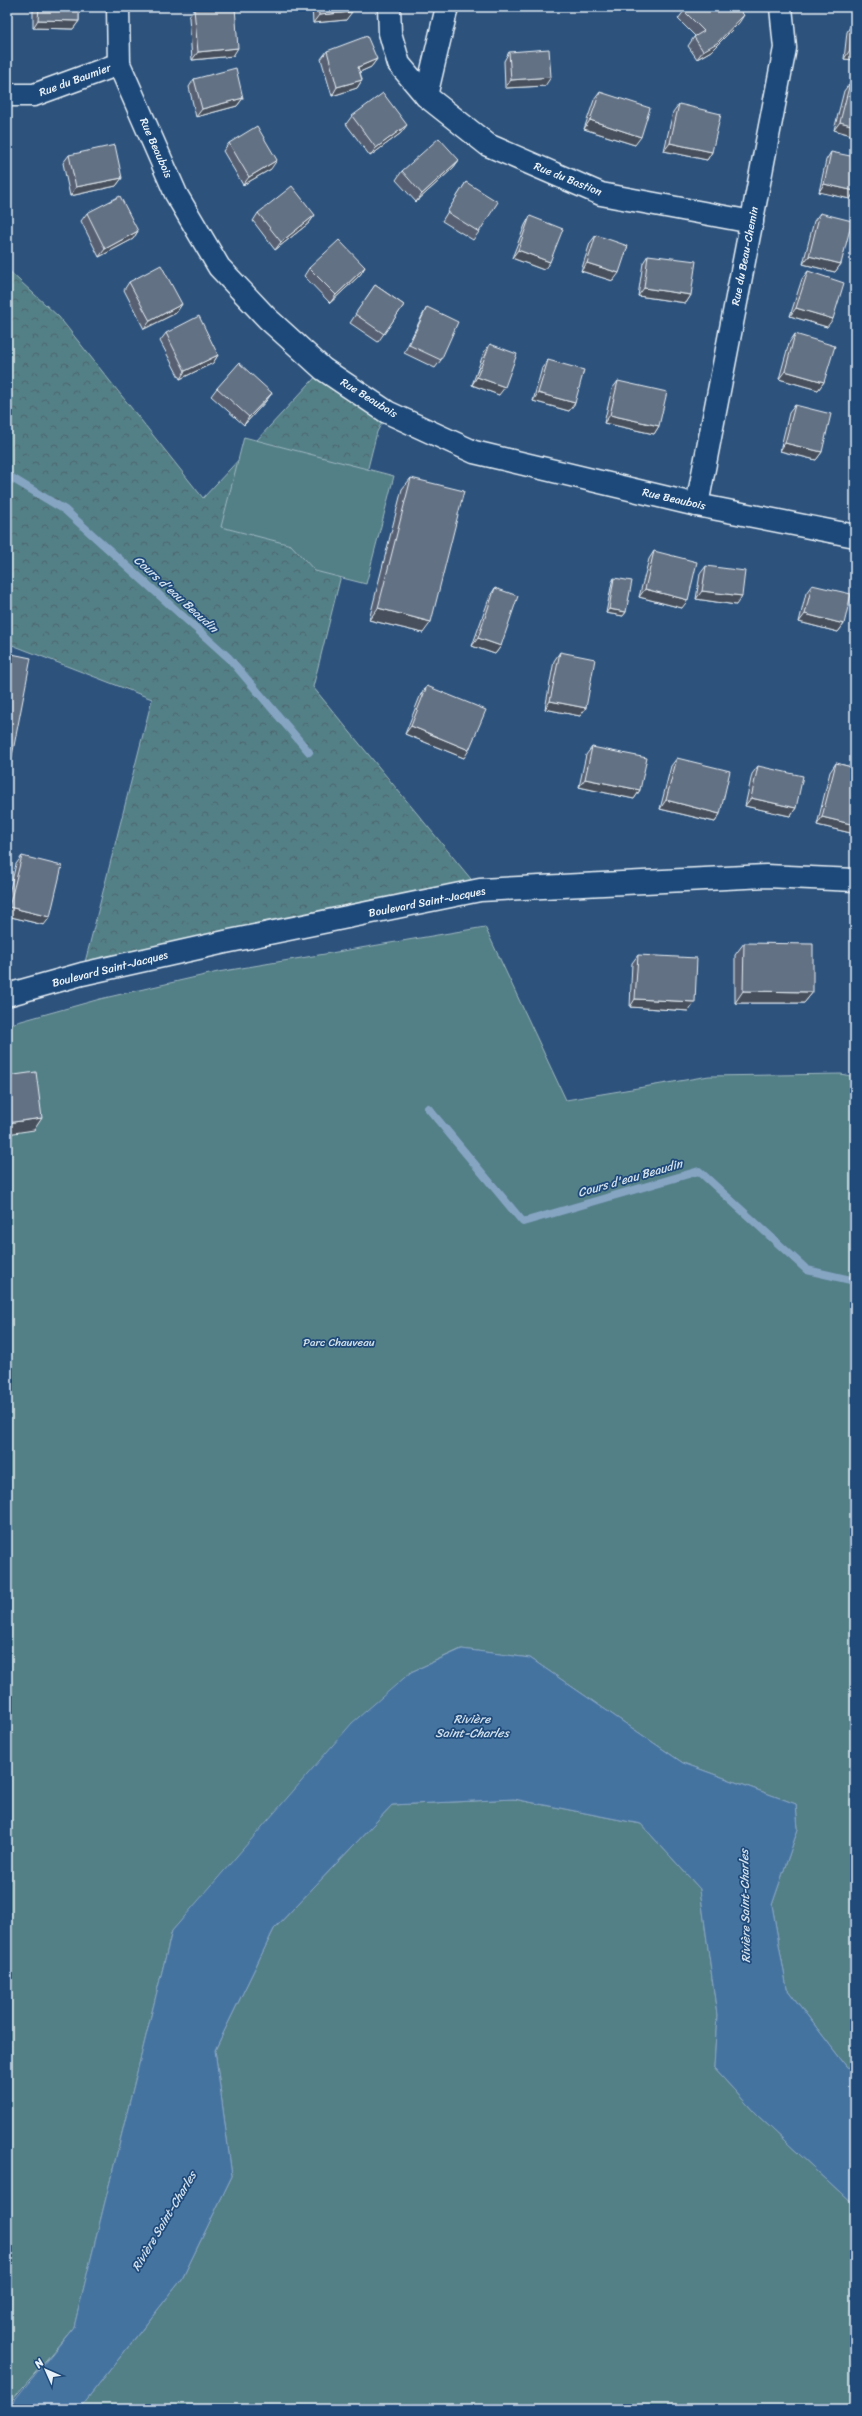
<svg xmlns="http://www.w3.org/2000/svg" width="862" height="2416" font-family="Sriracha,sans-serif">
<style>
.forest{fill:url(#forest-crowns);stroke:#9eb8c0}
.park{fill:#537f87;stroke:#9eb8c0}
.water{fill:#4473a0;stroke:#86a5c3}
.lines{fill:none;stroke-linecap:round;stroke-linejoin:round}
.stream{stroke:#86a5c3;stroke-width:8}
.minor-casing{stroke:#e8f1f8;stroke-width:25}
.minor{stroke:#1f4a7a;stroke-width:22}
.wall{fill:#566172;stroke:#e8f1f8}
.shaded-wall{fill:#464f5c;stroke:#e8f1f8}
.building{fill:#647184;stroke:#e8f1f8}
.labels{text-anchor:middle;dominant-baseline:central;stroke-width:3.5;stroke-linejoin:round;paint-order:stroke}
.street-label{font-size:11px;fill:#e8f1f8;stroke:#1f4a7a}
.park-label{font-size:11px;fill:#d2e0e7;stroke:#1f4a7a}
.water-label{font-size:12px;font-style:italic;fill:#cfdeeb;stroke:#1f4a7a}
</style>
<defs>
<pattern id="forest-crowns" width="20" height="18" patternUnits="userSpaceOnUse"><rect width="20" height="18" fill="#537f87"/><path d="M2 6a3 3 0 1 1 6 0M12 15a3 3 0 1 1 6 0" fill="none" stroke="#4d666c"/></pattern>
</defs>
<rect width="100%" height="100%" fill="#2d527c"/>
<filter id="ink" filterUnits="userSpaceOnUse"><feTurbulence type="fractalNoise" baseFrequency=".025" numOctaves="2"/><feDisplacementMap in="SourceGraphic" scale="8" xChannelSelector="R" yChannelSelector="G"/><feConvolveMatrix kernelMatrix="1 2 1 2 8 2 1 2 1" color-interpolation-filters="sRGB"/></filter>
<g filter="url(#ink)">
<path class="forest" d="M7 269 59 317 203 498 323 369 387 412 377 432 313 687 480 890 82 974 152 699 7 643Z"/>
<g class="park">
<path d="M244 437 394 476 366 584 315 571 291 545 221 527Z"/>
<path d="M485 927 566 1100 709 1076 841 1074 855 1077V2074L846 2066 787 1989 772 1905 798 1829 796 1804 683 1763 530 1658 461 1649 411 1672 172 1931 74 2327 7 2406V1025L100 999 218 972Z"/>
<path d="M514 1799 641 1824 700 1889 717 2015 714 2068 756 2114 855 2206V2409H79L182 2279 232 2176 215 2050 274 1929 392 1805Z"/>
</g>
<path class="water" d="M462 1649 530 1658 683 1763 796 1804 798 1829 772 1905 787 1989 846 2066 855 2074V2206L756 2114 714 2068 717 2015 700 1889 641 1824 514 1799 392 1805 274 1929 215 2050 232 2176 182 2279 79 2409H7L74 2327 172 1931 352 1723 411 1672Z"/>
<g class="lines">
<g class="stream">
<path d="M7 475 65 510 229 658 309 752"/>
<path d="M428 1108 523 1222 699 1171 807 1270 855 1281"/>
</g>
<defs>
<g id="minor">
<path d="M118 7 119 64 176 194 219 267 267 318 323 369 387 412 474 452 697 505 855 536"/>
<path d="M389 7 390 33 399 64 426 96 488 145 601 194 752 222"/>
<path d="M7 95H34L119 64"/>
<path d="M426 96 447 7"/>
<path d="M697 505 785 48 781 7"/>
<path d="M7 995 82 974 225 942 480 890 766 876 855 880"/>
</g>
</defs>
<use href="#minor" class="minor-casing"/>
<use href="#minor" class="minor"/>
</g>
<g class="wall">
<path d="M33 7H79V21L73 29 33 28Z"/>
<path d="M312 7H352L346 20 313 23Z"/>
<path d="M194 9 233 56 192 60 189 17Z"/>
<path d="M684 11 739 23 711 51 697 59 688 46 694 37 695 36 678 19Z"/>
<path d="M852 23 855 60 844 59 847 32Z"/>
<path d="M327 51 377 59 371 67 360 72 362 80 357 88 332 96 321 59Z"/>
<path d="M509 52 545 86 505 88 504 61Z"/>
<path d="M194 79 243 98 237 106 196 117 189 87Z"/>
<path d="M850 83 855 85V136L834 130 844 91Z"/>
<path d="M600 92 635 145 584 129 594 100Z"/>
<path d="M679 104 712 152 707 160 664 151 673 112Z"/>
<path d="M352 116 401 133 370 156 346 124Z"/>
<path d="M229 143 271 169 243 185 223 151Z"/>
<path d="M831 152 855 191 850 199 819 192 826 160Z"/>
<path d="M69 155 122 178 116 186 70 196 63 163Z"/>
<path d="M459 160 453 168 416 202 396 180 402 171Z"/>
<path d="M466 182 479 232 473 240 442 221Z"/>
<path d="M87 213 138 231 133 239 99 257 81 221Z"/>
<path d="M258 213 315 215 309 223 275 250 253 221Z"/>
<path d="M820 213 841 264 835 272 803 264 814 221Z"/>
<path d="M530 216 544 270 512 258 525 225Z"/>
<path d="M596 235 613 281 581 271 590 243Z"/>
<path d="M648 255 691 295 686 303 638 296 643 263Z"/>
<path d="M365 267 360 275 330 303 304 276 309 268Z"/>
<path d="M808 271 827 327 790 316 802 279Z"/>
<path d="M129 282 182 304 176 313 144 329 124 290Z"/>
<path d="M375 285 404 305 378 342 350 323Z"/>
<path d="M427 307 441 360 435 368 404 353 422 316Z"/>
<path d="M166 333 218 355 213 363 180 379 160 341Z"/>
<path d="M795 334 824 382 818 390 779 379 789 343Z"/>
<path d="M490 344 499 395 472 385 484 352Z"/>
<path d="M548 360 575 403 569 411 533 401 542 368Z"/>
<path d="M618 381 659 426 654 434 604 423 612 389Z"/>
<path d="M217 388 272 393 266 401 244 425 211 396Z"/>
<path d="M795 405 822 452 816 460 780 451 789 413Z"/>
<path d="M411 478 423 633 369 620 402 489Z"/>
<path d="M654 551 682 608 639 597 649 559Z"/>
<path d="M706 566 736 605 696 599 700 574Z"/>
<path d="M614 578 626 612 623 616 606 613 612 582Z"/>
<path d="M812 585 844 624 838 632 799 622 806 593Z"/>
<path d="M495 588 501 646 495 654 472 646 490 596Z"/>
<path d="M560 652 580 716 545 709 554 661Z"/>
<path d="M427 686 464 758 405 734 421 694Z"/>
<path d="M592 747 640 790 634 799 579 787 586 755Z"/>
<path d="M677 758 720 814 715 822 660 809 671 766Z"/>
<path d="M836 763 855 768V834L817 825 830 772Z"/>
<path d="M758 766 796 808 790 816 745 806 752 774Z"/>
<path d="M22 856 44 925 7 916V902L16 864Z"/>
<path d="M744 943 813 992 804 1003H735V955Z"/>
<path d="M638 955 689 1011 630 1007 632 963Z"/>
</g>
<g class="shaded-wall">
<path d="M352 12 346 20 313 23 319 15Z"/>
<path d="M744 15 739 23 711 51 697 59 703 51Z"/>
<path d="M38 20 79 21 73 29 33 28Z"/>
<path d="M238 48 233 56 192 60 198 52Z"/>
<path d="M850 50 855 51V60L844 59Z"/>
<path d="M377 59 371 67 353 75 358 67Z"/>
<path d="M551 77 545 86 505 88 511 80Z"/>
<path d="M362 80 357 88 332 96 337 87Z"/>
<path d="M243 98 237 106 196 117 202 109Z"/>
<path d="M590 120 641 137 635 145 584 129Z"/>
<path d="M840 122 855 126V136L834 130Z"/>
<path d="M407 125 401 133 370 156 376 148Z"/>
<path d="M670 143 712 152 707 160 664 151Z"/>
<path d="M277 160 271 169 243 185 249 177Z"/>
<path d="M459 160 453 168 416 202 422 194Z"/>
<path d="M122 178 116 186 70 196 76 187Z"/>
<path d="M824 184 855 191 850 199 819 192Z"/>
<path d="M315 215 309 223 275 250 281 242Z"/>
<path d="M138 231 133 239 99 257 105 249Z"/>
<path d="M518 250 550 262 544 270 512 258Z"/>
<path d="M809 256 841 264 835 272 803 264Z"/>
<path d="M587 263 619 273 613 281 581 271Z"/>
<path d="M365 267 360 275 330 303 336 295Z"/>
<path d="M644 288 691 295 686 303 638 296Z"/>
<path d="M182 304 176 313 144 329 150 321Z"/>
<path d="M796 308 833 319 827 327 790 316Z"/>
<path d="M218 355 213 363 180 379 185 371Z"/>
<path d="M785 371 824 382 818 390 779 379Z"/>
<path d="M477 377 505 387 499 395 472 385Z"/>
<path d="M272 393 266 401 244 425 249 417Z"/>
<path d="M538 393 575 403 569 411 533 401Z"/>
<path d="M610 415 659 426 654 434 604 423Z"/>
<path d="M785 443 822 452 816 460 780 451Z"/>
<path d="M645 589 688 600 682 608 639 597Z"/>
<path d="M702 591 742 596 736 605 696 599Z"/>
<path d="M378 608 431 622 423 633 369 620Z"/>
<path d="M609 609 626 612 623 616 606 613Z"/>
<path d="M805 614 844 624 838 632 799 622Z"/>
<path d="M478 638 501 646 495 654 472 646Z"/>
<path d="M550 701 586 708 580 716 545 709Z"/>
<path d="M411 726 469 750 464 758 405 734Z"/>
<path d="M585 779 640 790 634 799 579 787Z"/>
<path d="M751 798 796 808 790 816 745 806Z"/>
<path d="M666 800 720 814 715 822 660 809Z"/>
<path d="M822 817 855 825V834L817 825Z"/>
<path d="M9 907 50 917 44 925 7 916V910Z"/>
<path d="M743 991 813 992 804 1003H735Z"/>
<path d="M635 999 695 1002 689 1011 630 1007Z"/>
<path d="M855 1022V1026L853 1025Z"/>
<path d="M42 1118 34 1130 7 1134V1123Z"/>
</g>
<g class="building">
<path d="M39 7H79V21L38 20Z"/>
<path d="M220 7H235L238 48 198 52 194 9Z"/>
<path d="M318 7H352V12L319 15Z"/>
<path d="M688 7H736L744 15 717 43 703 51 694 37 704 31 684 11Z"/>
<path d="M852 23 855 24V51L850 50Z"/>
<path d="M367 36 377 59 358 67 362 80 337 87 327 51Z"/>
<path d="M549 49 551 77 511 80 509 52Z"/>
<path d="M236 68 243 98 202 109 194 79Z"/>
<path d="M850 83 855 85V126L840 122Z"/>
<path d="M600 92 650 108 641 137 590 120Z"/>
<path d="M383 93 407 125 376 148 352 116Z"/>
<path d="M679 104 721 114 712 152 670 143Z"/>
<path d="M257 126 277 160 249 177 229 143Z"/>
<path d="M439 138 459 160 422 194 402 171Z"/>
<path d="M115 145 122 178 76 187 69 155Z"/>
<path d="M831 152 855 157V191L824 184Z"/>
<path d="M466 182 498 202 479 232 447 212Z"/>
<path d="M292 186 315 215 281 242 258 213Z"/>
<path d="M120 196 138 231 105 249 87 213Z"/>
<path d="M820 213 852 221 841 264 809 256Z"/>
<path d="M530 216 563 229 550 262 518 250Z"/>
<path d="M596 235 628 246 619 273 587 263Z"/>
<path d="M339 240 365 267 336 295 309 268Z"/>
<path d="M648 255 696 261 691 295 644 288Z"/>
<path d="M161 265 182 304 150 321 129 282Z"/>
<path d="M808 271 844 283 833 319 796 308Z"/>
<path d="M375 285 404 305 384 334 355 314Z"/>
<path d="M427 307 458 322 441 360 409 345Z"/>
<path d="M199 316 218 355 185 371 166 333Z"/>
<path d="M795 334 835 346 824 382 785 371Z"/>
<path d="M490 344 517 354 505 387 477 377Z"/>
<path d="M548 360 584 370 575 403 538 393Z"/>
<path d="M239 363 272 393 249 417 217 388Z"/>
<path d="M618 381 667 392 659 426 610 415Z"/>
<path d="M795 405 831 414 822 452 785 443Z"/>
<path d="M411 478 464 491 431 622 378 608Z"/>
<path d="M654 551 697 562 688 600 645 589Z"/>
<path d="M706 566 745 571 742 596 702 591Z"/>
<path d="M614 578 632 581 626 612 609 609Z"/>
<path d="M812 585 851 594 844 624 805 614Z"/>
<path d="M495 588 518 596 501 646 478 638Z"/>
<path d="M560 652 595 659 586 708 550 701Z"/>
<path d="M7 653 31 658 7 782Z"/>
<path d="M427 686 486 710 469 750 411 726Z"/>
<path d="M592 747 647 758 640 790 585 779Z"/>
<path d="M677 758 730 771 720 814 666 800Z"/>
<path d="M836 763 855 768V825L822 817Z"/>
<path d="M758 766 803 776 796 808 751 798Z"/>
<path d="M22 856 62 866 50 917 9 907Z"/>
<path d="M744 943 813 944V992L743 991Z"/>
<path d="M638 955 697 958 695 1002 635 999Z"/>
<path d="M36 1072 42 1118 7 1123V1076Z"/>
</g>
</g>
<g class="labels">
<g class="street-label">
<text transform="translate(75 80) rotate(-20)">Rue du Baumier</text>
<text transform="translate(156 148) rotate(66)">Rue Beaubois</text>
<text transform="translate(568 179) rotate(22)">Rue du Bastion</text>
<text transform="translate(745 256) rotate(-79)">Rue du Beau-Chemin</text>
<text transform="translate(369 398) rotate(32)">Rue Beaubois</text>
<text transform="translate(674 499) rotate(13)">Rue Beaubois</text>
<text transform="translate(427 902) rotate(-11)">Boulevard Saint-Jacques</text>
<text transform="translate(110 969) rotate(-14)">Boulevard Saint-Jacques</text>
</g>
<g class="park-label">
<text x="339" y="1342">Parc Chauveau</text>
</g>
<g class="water-label">
<text transform="translate(176 594) rotate(42)">Cours d'eau Beaudin</text>
<text transform="translate(630 1178) rotate(-16)">Cours d'eau Beaudin</text>
<text x="472" y="1719">Rivière<tspan x="472" dy="14">Saint-Charles</tspan></text>
<text transform="translate(745 1906) rotate(-91)">Rivière Saint-Charles</text>
<text transform="translate(164 2221) rotate(-59)">Rivière Saint-Charles</text>
</g>
</g>
<rect width="862" height="2416" fill="none" stroke="#1f4a7a" stroke-width="24"/>
<rect x="12" y="12" width="838" height="2392" fill="none" stroke="#e8f1f8" stroke-width="1.5" filter="url(#ink)"/>
<g transform="translate(46 2370) rotate(315)" stroke="#1f4a7a" stroke-width="3" paint-order="stroke">
<path d="M0-3L7 15L0 10L-7 15Z" fill="#e8f1f8"/>
<text y="-6" font-size="11" font-weight="bold" text-anchor="middle" fill="#e8f1f8">N</text>
</g>
</svg>
